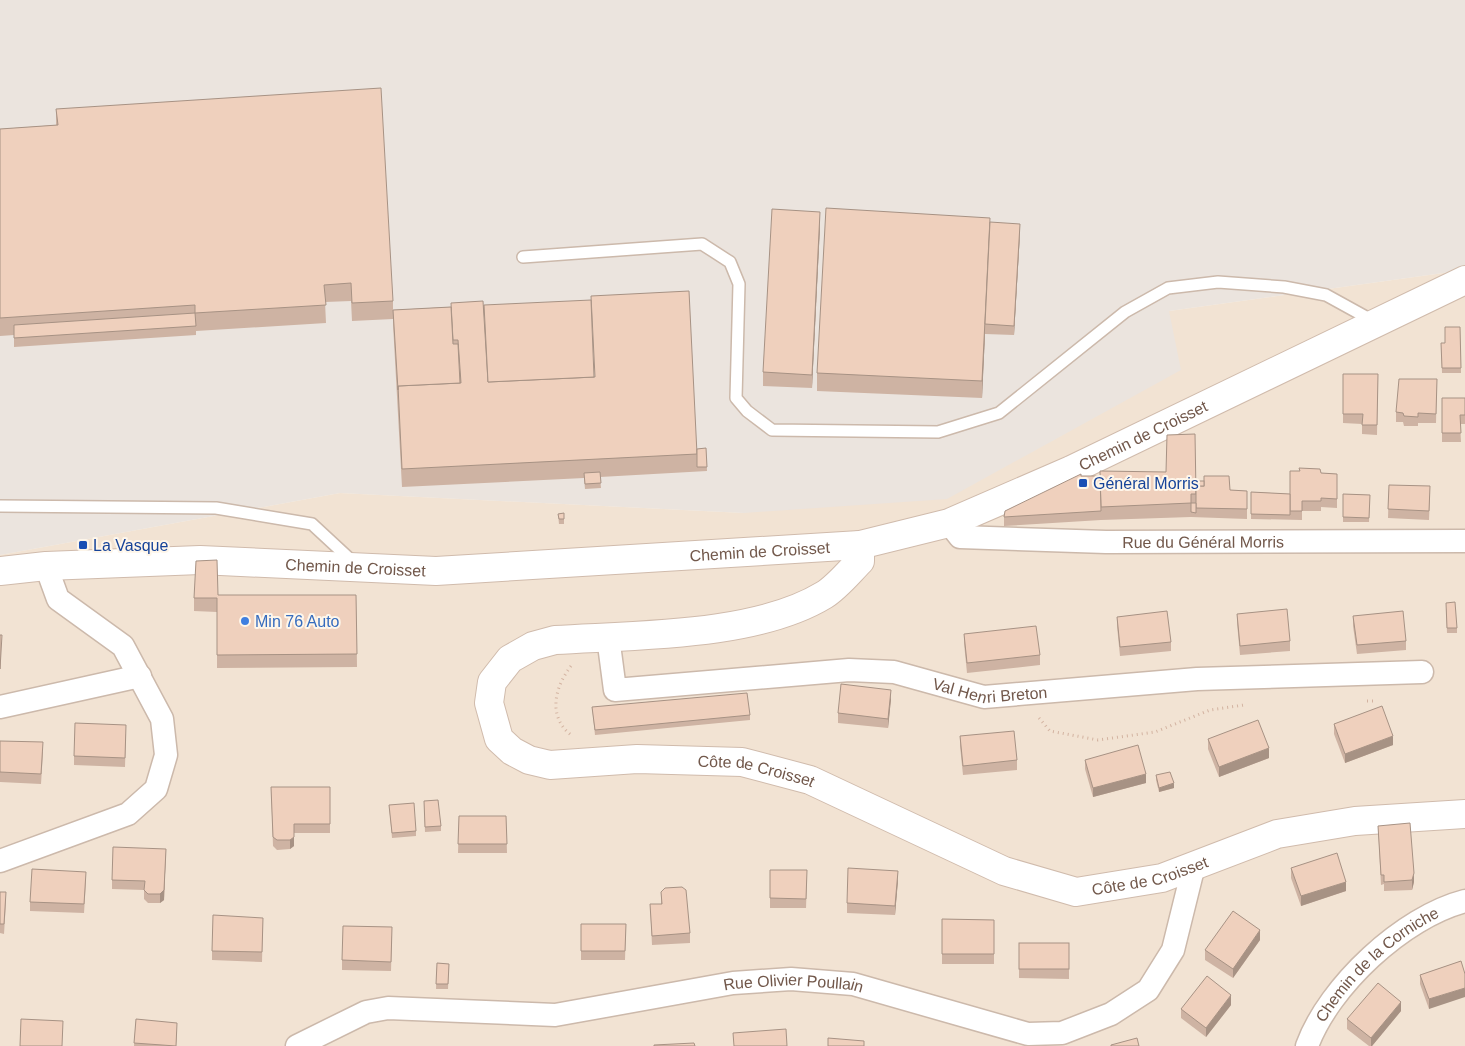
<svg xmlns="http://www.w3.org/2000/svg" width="1465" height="1046" font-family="Arial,sans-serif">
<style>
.residential{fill:#f2e3d3}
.industrial{fill:#ebe4de}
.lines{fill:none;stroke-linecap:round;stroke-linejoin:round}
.lane-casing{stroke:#ccb9ab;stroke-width:14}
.street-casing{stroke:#ccb9ab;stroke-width:25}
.secondary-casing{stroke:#d0bbac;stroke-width:30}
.path{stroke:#d3b3a1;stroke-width:3;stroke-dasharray:1 4;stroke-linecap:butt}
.lane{stroke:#fff;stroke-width:11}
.street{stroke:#fff;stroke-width:22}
.secondary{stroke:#fff;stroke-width:28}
.wall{fill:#ceb3a3}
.shaded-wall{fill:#a79284}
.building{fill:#efd0bd;stroke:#a79284}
.transit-dot{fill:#1a4fb4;stroke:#fef6ea;stroke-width:2}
.shop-dot{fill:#3f7fe0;stroke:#fef6ea;stroke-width:2}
.labels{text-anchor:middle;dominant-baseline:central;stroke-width:4;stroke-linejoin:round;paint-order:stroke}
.street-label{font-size:16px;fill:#72584b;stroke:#fef6ea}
.transit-label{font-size:16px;fill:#164399;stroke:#fef6ea;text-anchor:start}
.shop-label{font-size:16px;fill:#366cbe;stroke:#fef6ea;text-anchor:start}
</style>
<rect width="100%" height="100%" fill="#fbf1e4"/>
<path class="residential" d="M1465 270V1046H0V555L340 493 744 513 1169 311Z"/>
<path class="industrial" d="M0 0H1465V270L1169 311 1181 370 947 499 744 513 340 493 0 555Z"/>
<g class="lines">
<defs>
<g id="lane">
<path d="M523 257 702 244 730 262 739 284 736 398 747 411 772 430 938 432 999 413 1125 312 1168 288 1218 282 1284 287 1326 295 1375 322"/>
<path d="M0 506 216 508 312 524 353 562"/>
</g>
<g id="street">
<path id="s1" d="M949 523 960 537 1106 542 1465 541"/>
<path id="s2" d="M608 637 615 690 849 670 894 672 984 697 1197 679 1422 672"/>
<path d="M0 707 140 676"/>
<path d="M0 861 128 814 156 789 166 755 162 719 123 646 58 599 46 566"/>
<path id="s3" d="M297 1046 366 1012 388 1008 555 1015 733 983 791 979 853 984 1028 1034 1062 1033 1111 1014 1148 990 1173 950 1194 865"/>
<path id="s4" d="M1307 1046C1329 986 1403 917 1465 901"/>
</g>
<g id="secondary">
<path id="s5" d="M860 545V561C849 572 837 587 824 595 755 637 635 635 555 640L533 646 510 659 492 682 489 703 499 739 512 751 529 760 550 765 637 759 742 762 810 780 1004 871 1076 892 1162 878 1277 834 1355 821 1465 814"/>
<path id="s6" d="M0 571 46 566 200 560 436 571 860 545 949 523 1071 470 1465 280"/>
</g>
</defs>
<use href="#lane" class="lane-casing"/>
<use href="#street" class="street-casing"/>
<use href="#secondary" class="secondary-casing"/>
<g class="path">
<path d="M571 666C554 688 548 717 571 735"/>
<path d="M1367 701H1375"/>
<path d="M1039 718 1050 731 1098 740 1155 732 1210 710 1244 705"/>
</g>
<use href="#lane" class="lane"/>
<use href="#street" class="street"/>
<use href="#secondary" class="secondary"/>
</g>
<g class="wall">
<path d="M56 109 393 301V319L352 321 351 301 325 302 326 323 196 331V335L14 347V335L0 336V129L56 125Z"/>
<path d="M990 225 1020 233 1014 335 985 334 982 398 817 391V373Z"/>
<path d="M820 226 812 388 763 386V372Z"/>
<path d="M484 305 697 449 706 448 707 471 600 477 601 488 585 489 584 478 402 487 393 324V310Z"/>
<path d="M1460 327 1461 373H1442L1441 343H1445Z"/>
<path d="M1343 374H1378L1377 435 1362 434V424L1343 423Z"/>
<path d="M1437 379 1436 423H1418V426H1404L1403 422H1396V412Z"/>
<path d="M1442 398H1465V424H1460L1461 442H1442Z"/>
<path d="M1321 473 1337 474V508L1321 507V511H1302V520L1251 519V492L1290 494Z"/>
<path d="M1196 481 1230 490 1247 491V519L1191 517 1101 520 1004 526V517Z"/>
<path d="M1389 485 1430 496 1429 520 1388 518Z"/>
<path d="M1343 494 1370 495 1369 522H1343Z"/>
<path d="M564 513V524H559L558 514Z"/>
<path d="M356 595 357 667 217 668V612L194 611V598Z"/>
<path d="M1446 608 1457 628V633H1447Z"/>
<path d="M1237 614 1290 641V651L1240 655 1237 623Z"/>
<path d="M1353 616 1406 641V650L1357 654 1353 626Z"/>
<path d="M1117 617 1171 642V651L1120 656 1117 626Z"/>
<path d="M964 634 1040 655V665L967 673 964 643Z"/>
<path d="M891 699 888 728 838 723V713Z"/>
<path d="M592 707 750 715V720L595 735Z"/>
<path d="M1334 724 1393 745 1345 763 1334 734Z"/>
<path d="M126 734 125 767 74 765V756Z"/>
<path d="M960 736 1017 760V770L963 775 960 746Z"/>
<path d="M1208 739 1269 758 1219 777 1208 749Z"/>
<path d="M0 741 43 752 41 784 0 782Z"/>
<path d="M1085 760 1146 783 1093 797 1085 769Z"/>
<path d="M1156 775 1174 788 1159 792 1156 780Z"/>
<path d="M271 787H330V833H294V846L290 849 277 850 273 846Z"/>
<path d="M424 801 441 826V831L425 832Z"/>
<path d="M389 805 416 831V836L392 838Z"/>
<path d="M459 816H506L507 853H458Z"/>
<path d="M1378 826 1414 882 1412 890 1384 891V884L1381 885Z"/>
<path d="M166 849 164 900 160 903H148L144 899V890L112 889V880Z"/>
<path d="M1291 868 1346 891 1301 906 1291 878Z"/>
<path d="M770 870 807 880 806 908H770Z"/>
<path d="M898 880 895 915 847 913V903Z"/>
<path d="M86 881 84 913 30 911V902Z"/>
<path d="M0 892 6 902 4 934 0 933Z"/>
<path d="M661 892 690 933V943L652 945 650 904H661Z"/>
<path d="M263 918 262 962 212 960V951Z"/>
<path d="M942 919 994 920V964H942Z"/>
<path d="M581 924H626L625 960H581Z"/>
<path d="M392 936 391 971 342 970V960Z"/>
<path d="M1260 940 1233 978 1205 960V950Z"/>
<path d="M1019 943H1069V979L1019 978Z"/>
<path d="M1461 961 1429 1009 1420 984V975Z"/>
<path d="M437 963 449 964 448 989H436Z"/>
<path d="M1231 1005 1206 1037 1181 1018V1009Z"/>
<path d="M1401 1011 1372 1046H1369L1347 1029V1019Z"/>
<path d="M136 1019 177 1032 176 1046H134Z"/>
</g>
<g class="shaded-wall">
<path d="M820 212V226L812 388V375Z"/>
<path d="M1020 224V233L1014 335V326Z"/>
<path d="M985 324V334L982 398V381Z"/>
<path d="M891 690V699L888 728V719Z"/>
<path d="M1393 736V745L1345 763V754Z"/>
<path d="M1269 748V758L1219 777V767Z"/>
<path d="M1146 774V783L1093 797V788Z"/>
<path d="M1174 783V788L1159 792V788Z"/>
<path d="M294 837V846L290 849V840Z"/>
<path d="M166 849 164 900 160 903V894Z"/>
<path d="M898 871V880L895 915V906Z"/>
<path d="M1414 873V882L1412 890V880Z"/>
<path d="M1346 882V891L1301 906V896Z"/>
<path d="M1260 930V940L1233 978V969Z"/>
<path d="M1465 988V997L1429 1009V999Z"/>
<path d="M1231 995V1005L1206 1037V1028Z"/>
<path d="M1401 1002V1011L1372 1046H1371V1038Z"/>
</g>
<g class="building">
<path d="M381 88 393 301 352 303 351 283 324 285 326 305 195 313V305L0 318V129L58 125 56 109Z"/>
<path d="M826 208 990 218 982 381 817 373Z"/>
<path d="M772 209 820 212 812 375 763 372Z"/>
<path d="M990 222 1020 224 1014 326 985 324Z"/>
<path d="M689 291 697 454 402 469 398 386 461 383 458 340H453L451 303 483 301 488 382 595 377 591 296Z"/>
<path d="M591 300 594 377 488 382 484 305Z"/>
<path d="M451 307 453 344H458L460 383 398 386V390L393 310Z"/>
<path d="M195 313 196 326 14 338V325Z"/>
<path d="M1445 327H1460L1461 368H1442L1441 343H1445Z"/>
<path d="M1343 374H1378L1377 425H1362L1363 414H1343Z"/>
<path d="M1399 379H1437L1436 414 1418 413V417L1404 416 1403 413 1396 412Z"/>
<path d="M1442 398H1465V415H1460L1461 433H1442Z"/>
<path d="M1195 434 1196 494H1191V503L1101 507 1100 471 1166 472 1167 435Z"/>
<path d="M706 448 707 467H697V449Z"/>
<path d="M1299 468 1320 469 1321 473 1337 474V499L1321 498V501H1302V511H1290V471H1300Z"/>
<path d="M600 472 601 483 585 484 584 473Z"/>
<path d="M1081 474V476H1100L1101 511 1004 517 1005 511Z"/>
<path d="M1204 476H1229L1230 490 1247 491V509L1196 508V486H1204Z"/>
<rect x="1196" y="481" width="8" height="5"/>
<path d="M1389 485 1430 486 1429 511 1388 509Z"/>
<path d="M1251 492 1290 494V515L1251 514Z"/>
<path d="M1343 494 1370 495 1369 518 1343 517Z"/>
<path d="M1191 503H1196V513L1191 512Z"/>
<path d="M564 513V519H559L558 514Z"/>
<path d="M217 560 218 595H356L357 654 217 655V598H194L196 561Z"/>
<path d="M1455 602 1457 628H1447L1446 603Z"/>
<path d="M1287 609 1290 641 1240 646 1237 614Z"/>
<path d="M1167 611 1171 642 1120 647 1117 617Z"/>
<path d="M1403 611 1406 641 1357 645 1353 616Z"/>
<path d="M1036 626 1040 655 967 663 964 634Z"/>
<path d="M0 635H2L0 669Z"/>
<path d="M841 684 891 690 888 719 838 713Z"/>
<path d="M747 693 750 715 595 730 592 707Z"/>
<path d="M1382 706 1393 736 1345 754 1334 724Z"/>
<path d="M1258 720 1269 748 1219 767 1208 739Z"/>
<path d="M75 723 126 725 125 758 74 756Z"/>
<path d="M1014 731 1017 760 963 766 960 736Z"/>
<path d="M0 741 43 742 41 774 0 772Z"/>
<path d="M1138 745 1146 774 1093 788 1085 760Z"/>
<path d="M1170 772 1174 783 1159 788 1156 775Z"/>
<path d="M271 787H330V824H294V837L290 840H277L273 837Z"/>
<path d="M438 800 441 826 425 827 424 801Z"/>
<path d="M414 803 416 831 392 833 389 805Z"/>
<path d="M459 816H506L507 844H458Z"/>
<path d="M1410 823 1414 873 1412 880 1384 882V875H1381L1378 826Z"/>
<path d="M113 847 166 849 164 890 160 894H148L144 890 145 881 112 880Z"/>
<path d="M1337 853 1346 882 1301 896 1291 868Z"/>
<path d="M848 868 898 871 895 906 847 903Z"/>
<path d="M32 869 86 872 84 904 30 902Z"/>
<path d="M770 870H807L806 899 770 898Z"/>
<path d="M682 887 686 890 690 933 652 936 650 904H662L661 892 665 888Z"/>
<path d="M0 892H6L4 924H0Z"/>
<path d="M1233 911 1260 930 1233 969 1205 950Z"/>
<path d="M213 915 263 918 262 952 212 951Z"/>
<path d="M942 919 994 920V954H942Z"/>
<path d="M581 924H626L625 951H581Z"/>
<path d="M343 926 392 927 391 962 342 960Z"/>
<rect x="1019" y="943" width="50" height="26"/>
<path d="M1461 961 1465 974V988L1429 999 1420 975Z"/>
<path d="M437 963 449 964 448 984H436Z"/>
<path d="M1207 976 1231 995 1206 1028 1181 1009Z"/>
<path d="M1378 983 1401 1002 1371 1038 1347 1019Z"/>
<path d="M21 1019 63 1021 62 1046H20Z"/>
<path d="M136 1019 177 1023 176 1046 134 1043Z"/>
<path d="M786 1029 787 1046H734L733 1033Z"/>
<path d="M828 1038 864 1041V1046H828Z"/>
<path d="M1137 1038 1139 1046H1111V1045Z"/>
<path d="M694 1043 695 1046H654V1045Z"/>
</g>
<g class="transit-dot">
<rect x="1078" y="478" width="10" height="10" rx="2.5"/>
<rect x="78" y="540" width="10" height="10" rx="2.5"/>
</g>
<circle class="shop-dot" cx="245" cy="621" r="5"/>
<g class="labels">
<g class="street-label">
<text stroke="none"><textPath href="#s6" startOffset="1166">Chemin de Croisset</textPath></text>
<text stroke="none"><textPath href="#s1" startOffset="261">Rue du Général Morris</textPath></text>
<text stroke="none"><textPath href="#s6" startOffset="761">Chemin de Croisset</textPath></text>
<text stroke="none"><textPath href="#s6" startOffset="356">Chemin de Croisset</textPath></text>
<text stroke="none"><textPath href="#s2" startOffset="432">Val Henri Breton</textPath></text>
<text stroke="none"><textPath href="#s5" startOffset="744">Côte de Croisset</textPath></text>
<text stroke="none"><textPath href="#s5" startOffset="1164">Côte de Croisset</textPath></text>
<text stroke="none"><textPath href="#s4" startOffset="110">Chemin de la Corniche</textPath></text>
<text stroke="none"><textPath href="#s3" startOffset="508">Rue Olivier Poullain</textPath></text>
</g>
<g class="transit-label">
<text x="1093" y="483">Général Morris</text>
<text x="93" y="545">La Vasque</text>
</g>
<g class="shop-label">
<text x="255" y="621">Min 76 Auto</text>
</g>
</g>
</svg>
